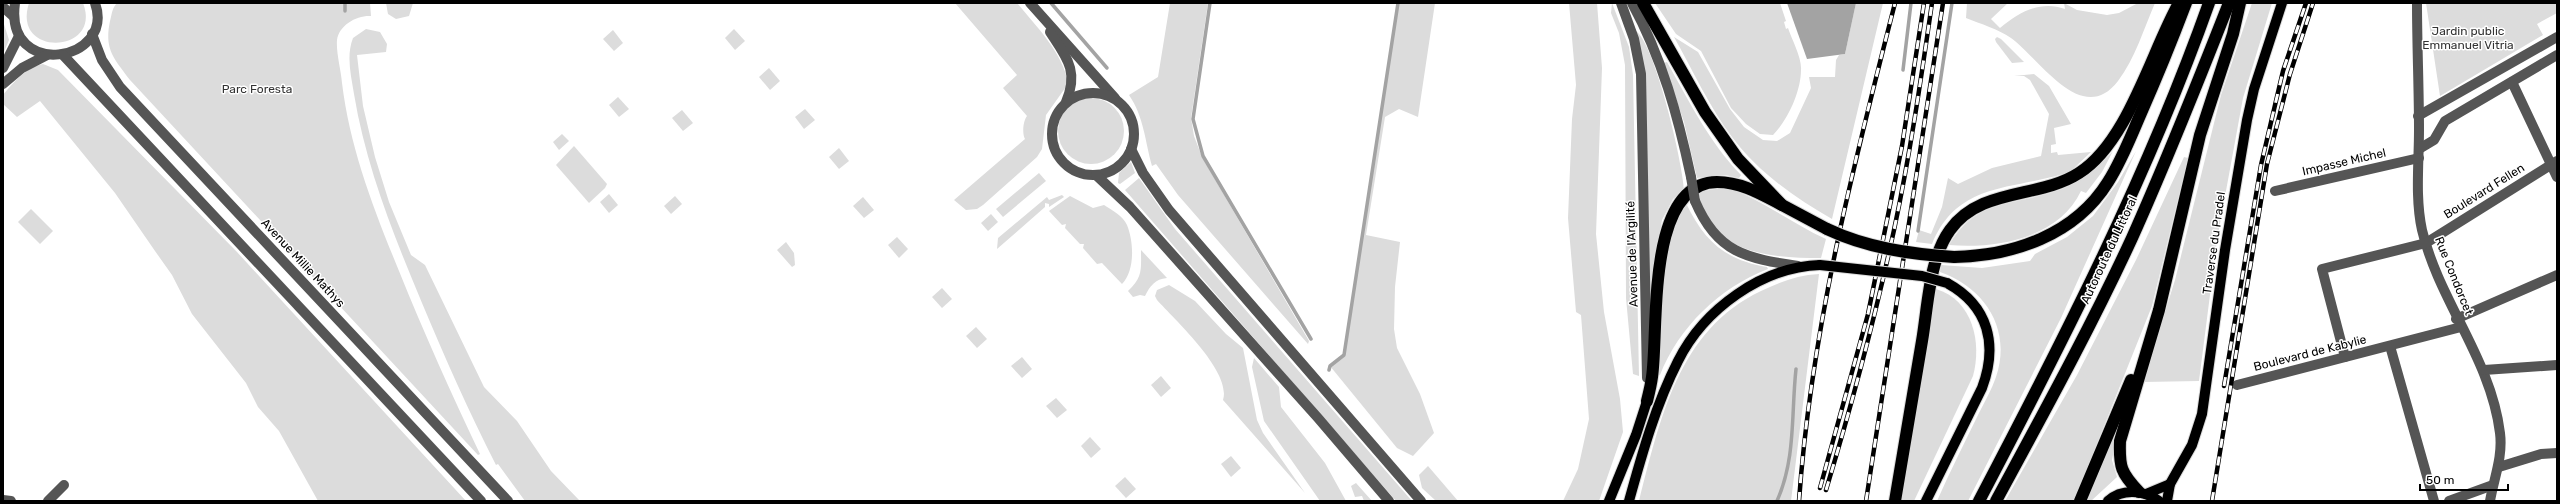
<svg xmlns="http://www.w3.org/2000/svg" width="2560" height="504" font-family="Rubik,sans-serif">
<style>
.green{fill:#dcdcdc}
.water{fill:#a3a3a3}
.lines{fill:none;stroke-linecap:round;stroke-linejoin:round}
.stream{stroke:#a3a3a3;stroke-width:3.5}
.major-casing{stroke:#dbdbdb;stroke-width:12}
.highway-casing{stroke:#dbdbdb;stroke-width:14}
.minor{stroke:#555;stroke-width:10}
.major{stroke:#000;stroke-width:10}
.highway{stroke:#000;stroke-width:12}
.rail-casing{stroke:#000;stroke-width:4.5}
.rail{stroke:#fff;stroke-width:3;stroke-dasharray:9;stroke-linecap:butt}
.major-bridge-casing{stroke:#dbdbdb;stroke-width:12;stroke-linecap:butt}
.highway-bridge-casing{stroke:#dbdbdb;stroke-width:14;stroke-linecap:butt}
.minor-bridge{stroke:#555;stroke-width:10}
.major-bridge{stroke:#000;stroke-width:10}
.highway-bridge{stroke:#000;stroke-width:12}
.labels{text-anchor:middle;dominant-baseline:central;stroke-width:3;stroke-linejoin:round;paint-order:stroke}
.park-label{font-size:12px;fill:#333;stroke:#fff}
.street-label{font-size:12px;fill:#000;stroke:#fff}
</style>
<rect width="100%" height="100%" fill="#fff"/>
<g class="green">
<path d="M29 3H83C103 54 11 58 29 3Z"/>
<path d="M117 3H370L371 16C357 15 339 25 337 40 336 53 341 70 342 83 350 149 374 210 399 271 424 333 451 393 480 454L478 455 130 80C114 58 104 50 110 21 112 14 112 8 117 3Z"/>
<path d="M386 3H413L409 16 396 19 388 14Z"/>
<path d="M955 3H1017C1036 26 1064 54 1068 84L1046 115 1042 149 1037 157 983 205 977 209 966 210 954 200 1025 139C1022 134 1023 121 1027 116L1003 88 1017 75Z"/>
<path d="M1170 3H1208L1191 118 1194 136 1202 157 1309 341 1308 344 1178 195 1156 164 1152 166C1145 141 1144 117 1129 95L1158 77Z"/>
<path d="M1398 3H1435L1418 117 1399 109 1385 117 1366 235 1400 242 1395 287 1394 329 1397 348 1420 394 1434 433 1413 456 1397 448 1330 366 1344 355Z"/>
<path d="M1569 3H1597L1602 68 1596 234 1604 312 1620 399 1623 432 1599 501H1563L1578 469 1589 419 1581 315 1576 312 1568 218 1572 119 1576 85Z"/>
<path d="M1612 3 1629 47 1633 75 1639 376 1633 374 1626 298 1625 65 1619 33 1611 13Z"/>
<path d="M1655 3H1780L1786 21 1784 22 1786 29 1788 28C1792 40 1802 58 1801 70 1801 91 1788 120 1773 135L1760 134 1746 124 1731 108 1701 51 1676 34Z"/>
<path d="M1856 3H1883L1832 219C1795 198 1758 172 1732 137 1710 108 1692 69 1674 37L1698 52 1730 109 1744 127 1763 140 1777 141 1790 133 1811 88 1809 77H1835L1836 60 1839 55 1845 54Z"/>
<path d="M1967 3H2008L1991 19 2000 28C2019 12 2041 0 2065 9L2064 3 2077 10 2107 15 2119 13 2138 3H2155C2144 28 2135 59 2118 81 2082 128 2040 59 2011 38 1998 29 1981 24 1966 18Z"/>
<path d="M2252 3H2272L2243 98 2217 240 2199 381 2143 382 2175 280 2221 95Z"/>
<path d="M2426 3H2557V13L2537 24 2543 35 2440 96Z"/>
<path d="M3 21 9 40 3 54Z"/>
<path d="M366 29 380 32 387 44 386 52 357 55 363 106 375 157 389 202 411 255 425 265 484 387 517 421 551 471 580 501H525L498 464 496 465C469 412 445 358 422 303 394 236 366 167 354 94 351 75 346 56 353 38Z"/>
<path d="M734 29 745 41 735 50 725 38Z"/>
<path d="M613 30 623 43 614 51 603 39Z"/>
<path d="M1635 30C1655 43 1683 164 1684 190L1673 199 1662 220 1649 301Z"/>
<path d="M1997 37 2001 39 2024 62 2012 63 1996 42 1995 39Z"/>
<path d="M1667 62C1689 101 1709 142 1741 175L1739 178 1725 175 1697 178 1684 122 1664 63Z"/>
<path d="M43 64 58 70 237 252 466 501H318L279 431 258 407 246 383 192 314 172 275 155 251 115 193 40 101 17 117 3 104V95C14 82 26 67 43 64Z"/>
<path d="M769 68 780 81 770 90 759 77Z"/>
<path d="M2034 74 2049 86 2071 124 2054 128 2056 144 2051 145V153L2057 152 2058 155 2091 152 2071 171 2063 174C2009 190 1957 183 1932 244L1916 242 1919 230 1931 234 1942 207 1948 178 1958 184 1992 168 2041 156 2049 114 2030 80 2024 76H2014Z"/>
<path d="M618 97 629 109 619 117 609 105Z"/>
<circle cx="1091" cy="131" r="33"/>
<path d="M805 109 815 120 804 129 795 117Z"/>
<path d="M682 110 693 123 683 131 672 118Z"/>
<path d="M562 134 569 141 559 150 553 142Z"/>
<path d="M574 146 607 184 605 188 589 203 556 165Z"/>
<path d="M839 148 849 161 839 169 829 157Z"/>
<path d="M2113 151 2102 172 2086 193 2081 191C2059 238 1997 249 1949 245 1975 201 2007 206 2050 193 2076 186 2095 171 2113 151Z"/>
<path d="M2136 151 2061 318 1968 501H1937C1950 471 1965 442 1979 413 1985 401 1992 389 1996 377 2012 329 1985 288 1940 272L1941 265 1982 268 2030 261 2035 254 2067 237 2093 216 2118 182Z"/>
<path d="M2184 157 2188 158 2152 306 2074 501H2005L2077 375 2136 260Z"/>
<path d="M1131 162 1135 173 1120 184 1118 183 1119 173Z"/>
<path d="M1039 173 1046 181 1003 217 996 209Z"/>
<path d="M1139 178 1175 229 1412 501H1396L1125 190Z"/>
<path d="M1727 187C1764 201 1791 223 1826 239L1821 258C1770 258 1709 254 1698 192Z"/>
<path d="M609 194 618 205 609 213 600 202Z"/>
<path d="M1062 195 1064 197 1049 207V204L1045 203V207L997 249 998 238 1047 197 1049 200Z"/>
<path d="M675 196 682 204 671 214 664 206Z"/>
<path d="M1070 196 1093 208 1104 205C1112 210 1123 216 1127 225 1134 242 1135 271 1122 284L1102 263 1097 264 1083 248 1084 244H1080L1065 228 1066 224 1062 225 1049 211Z"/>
<path d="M863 197 874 210 864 218 853 206Z"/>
<path d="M1686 203C1704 241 1725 260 1767 267L1768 269C1719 288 1679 327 1660 375L1657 374 1659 323 1666 254 1674 222Z"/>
<path d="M31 209 53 231 40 244 18 222Z"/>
<path d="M991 214 998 222 988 231 981 223Z"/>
<path d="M897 237 908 249 899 258 888 245Z"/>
<path d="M786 242 794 253 795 265 792 267 777 250Z"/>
<path d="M1141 250 1167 278C1155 279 1150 286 1145 296L1140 295 1133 297 1128 291C1143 277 1141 269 1141 250Z"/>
<path d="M1819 274 1791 501H1639C1660 420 1678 330 1761 291 1780 282 1798 275 1819 274Z"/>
<path d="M1169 285 1195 301 1226 334 1243 348 1257 420 1263 433 1305 493 1223 400C1232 372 1176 321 1157 300L1155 296 1157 290Z"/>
<path d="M942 288 952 299 942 308 932 297Z"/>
<path d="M1936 289C1973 300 1982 343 1973 376L1914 501H1901Z"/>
<path d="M976 327 987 339 977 348 966 336Z"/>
<path d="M1022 357 1032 369 1022 378 1011 366Z"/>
<path d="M1254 358 1279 387 1281 407 1325 463 1346 501H1320L1264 421 1252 367Z"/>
<path d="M1161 376 1171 388 1161 397 1151 385Z"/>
<path d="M1056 398 1067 410 1057 418 1046 406Z"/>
<path d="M2116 428 2118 429 2112 460 2117 477 2091 501H2083Z"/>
<path d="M1090 437 1101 449 1091 458 1081 446Z"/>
<path d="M1231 456 1241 468 1231 477 1221 464Z"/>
<path d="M1428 466 1458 501H1436L1422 488 1419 475Z"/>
<path d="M1125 477 1136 489 1126 498 1115 486Z"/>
<path d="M1356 483 1372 501H1364L1362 496 1355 497 1351 486Z"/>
</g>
<path class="water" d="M1787 3H1856L1845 54 1807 59Z"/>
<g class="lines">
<g class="stream">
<path d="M345 3V11"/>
<path d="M1051 3 1107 68"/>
<path d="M1210 3 1193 119 1203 156 1311 339"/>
<path d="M1903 70 1911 3"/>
<path d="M1918 231 1952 3"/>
<path d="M1329 370 1330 366 1344 355 1398 3"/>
<path d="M1777 501C1796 458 1791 415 1796 369"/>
</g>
<defs>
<g id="major">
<path d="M2146 494 2170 484"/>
<path d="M1609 501 1636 435 1647 401"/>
<path d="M1629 501C1642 454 1656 404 1678 361 1704 309 1762 267 1820 265"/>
<path d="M1926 501 1982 388C1998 345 1989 306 1947 283"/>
<path d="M2108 501C2122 488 2144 490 2159 501"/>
<path d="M2167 501 2170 484 2192 445 2202 414 2225 250 2247 120 2254 89 2282 3"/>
</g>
<g id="highway">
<path d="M1643 3 1705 112 1738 159 1782 205 1827 229"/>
<path d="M1954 257C2013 256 2075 235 2108 182 2122 160 2131 136 2141 113 2157 77 2172 40 2186 3"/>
<path d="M1647 401C1649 393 1651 385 1652 377 1659 330 1645 183 1717 182 1741 182 1761 194 1782 205"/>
<path d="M2139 492C2121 473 2119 467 2120 441L2159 310 2200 135 2233 34 2240 3"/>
<path d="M1895 501C1904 448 1913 394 1922 341 1928 306 1929 259 1950 230 1981 187 2039 199 2079 173 2128 142 2151 53 2179 3"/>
<path d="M1979 501C2064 339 2148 175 2209 3"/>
<path d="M1996 501C2043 414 2091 327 2132 238 2167 160 2198 82 2229 3"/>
<path d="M2080 501 2131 380"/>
</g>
</defs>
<use href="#major" class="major-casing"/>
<use href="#highway" class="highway-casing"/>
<g class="minor">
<path d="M15 3C4 81 116 62 95 3"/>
<path d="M1030 3 1115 98"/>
<path d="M1621 3 1634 39 1641 74 1647 378"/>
<path d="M1632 3C1662 58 1678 116 1691 177"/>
<path d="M2417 3C2417 45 2419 88 2419 130 2419 163 2415 198 2422 230 2439 301 2491 359 2500 433 2503 457 2494 478 2490 501"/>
<path d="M3 7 13 16"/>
<path d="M1050 32C1067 58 1079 71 1066 102"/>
<path d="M92 34 102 60 120 87 508 501"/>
<path d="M63 55 481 501"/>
<path d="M3 68 19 36"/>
<path d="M2512 82 2557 177"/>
<path d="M3 84 22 68 47 55"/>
<circle cx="1093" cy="134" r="41"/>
<path d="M2418 116 2557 37"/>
<path d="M1131 149 1143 173 1169 210 1421 501"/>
<path d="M2419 149 2434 140 2445 121 2557 55"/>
<path d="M1096 175 1130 207 1318 418 1389 501"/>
<path d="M2275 191 2419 158"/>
<path d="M1695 201C1717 253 1746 258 1798 266"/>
<path d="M2456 319 2557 275"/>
<path d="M2390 346 2434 501"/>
<path d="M2345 357 2322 269 2426 243 2557 161"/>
<path d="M2484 370 2557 365"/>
<path d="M2237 385 2461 327"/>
<path d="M2499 467 2541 454 2557 453"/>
<path d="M3 500 11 501"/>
<path d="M48 501 64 485"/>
<path d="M2449 501 2493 485"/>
</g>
<use href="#major" class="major"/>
<use href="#highway" class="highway"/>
<defs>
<g id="rail">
<path d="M2224 386 2261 165 2283 71 2306 3"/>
<path d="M1820 488 1868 314 1902 146 1924 3"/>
<path d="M1826 490C1852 404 1875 318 1894 230 1910 155 1921 79 1932 3"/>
<path d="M1799 501C1811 331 1853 167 1895 3"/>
<path d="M1866 501 1943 3"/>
<path d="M2212 501 2267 164 2290 74 2313 3"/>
</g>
</defs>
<use href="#rail" class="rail-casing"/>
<use href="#rail" class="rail"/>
<defs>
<path id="major-bridge" d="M1820 265 1922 276 1947 283"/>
<path id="highway-bridge" d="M1827 229C1867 248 1910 254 1954 257"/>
</defs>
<use href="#major-bridge" class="major-bridge-casing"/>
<use href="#highway-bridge" class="highway-bridge-casing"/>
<path class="minor-bridge" d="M1691 177 1695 201"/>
<use href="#major-bridge" class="major-bridge"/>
<use href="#highway-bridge" class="highway-bridge"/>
</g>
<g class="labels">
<g class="park-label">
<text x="2468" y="31">Jardin public<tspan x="2468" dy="14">Emmanuel Vitria</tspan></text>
<text x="257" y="89">Parc Foresta</text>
</g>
<g class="street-label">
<text transform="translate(2344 162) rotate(-13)">Impasse Michel</text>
<text transform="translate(2484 191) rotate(-32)">Boulevard Fellen</text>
<text transform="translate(2214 243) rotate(-82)">Traverse du Pradel</text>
<text transform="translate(2109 250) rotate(-65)">Autoroute du Littoral</text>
<text transform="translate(1632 254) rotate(-92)">Avenue de l'Argilité</text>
<text transform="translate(303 263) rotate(47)">Avenue Millie Mathys</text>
<text transform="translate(2454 276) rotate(68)">Rue Condorcet</text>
<text transform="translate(2310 353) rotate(-14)">Boulevard de Kabylie</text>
</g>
</g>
<rect width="2560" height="504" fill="none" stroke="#000000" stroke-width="8"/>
<path d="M2420 484v6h88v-6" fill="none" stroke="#000000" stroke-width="2"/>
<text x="2426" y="484" font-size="12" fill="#000000" stroke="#ffffff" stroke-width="3" paint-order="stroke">50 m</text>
</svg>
